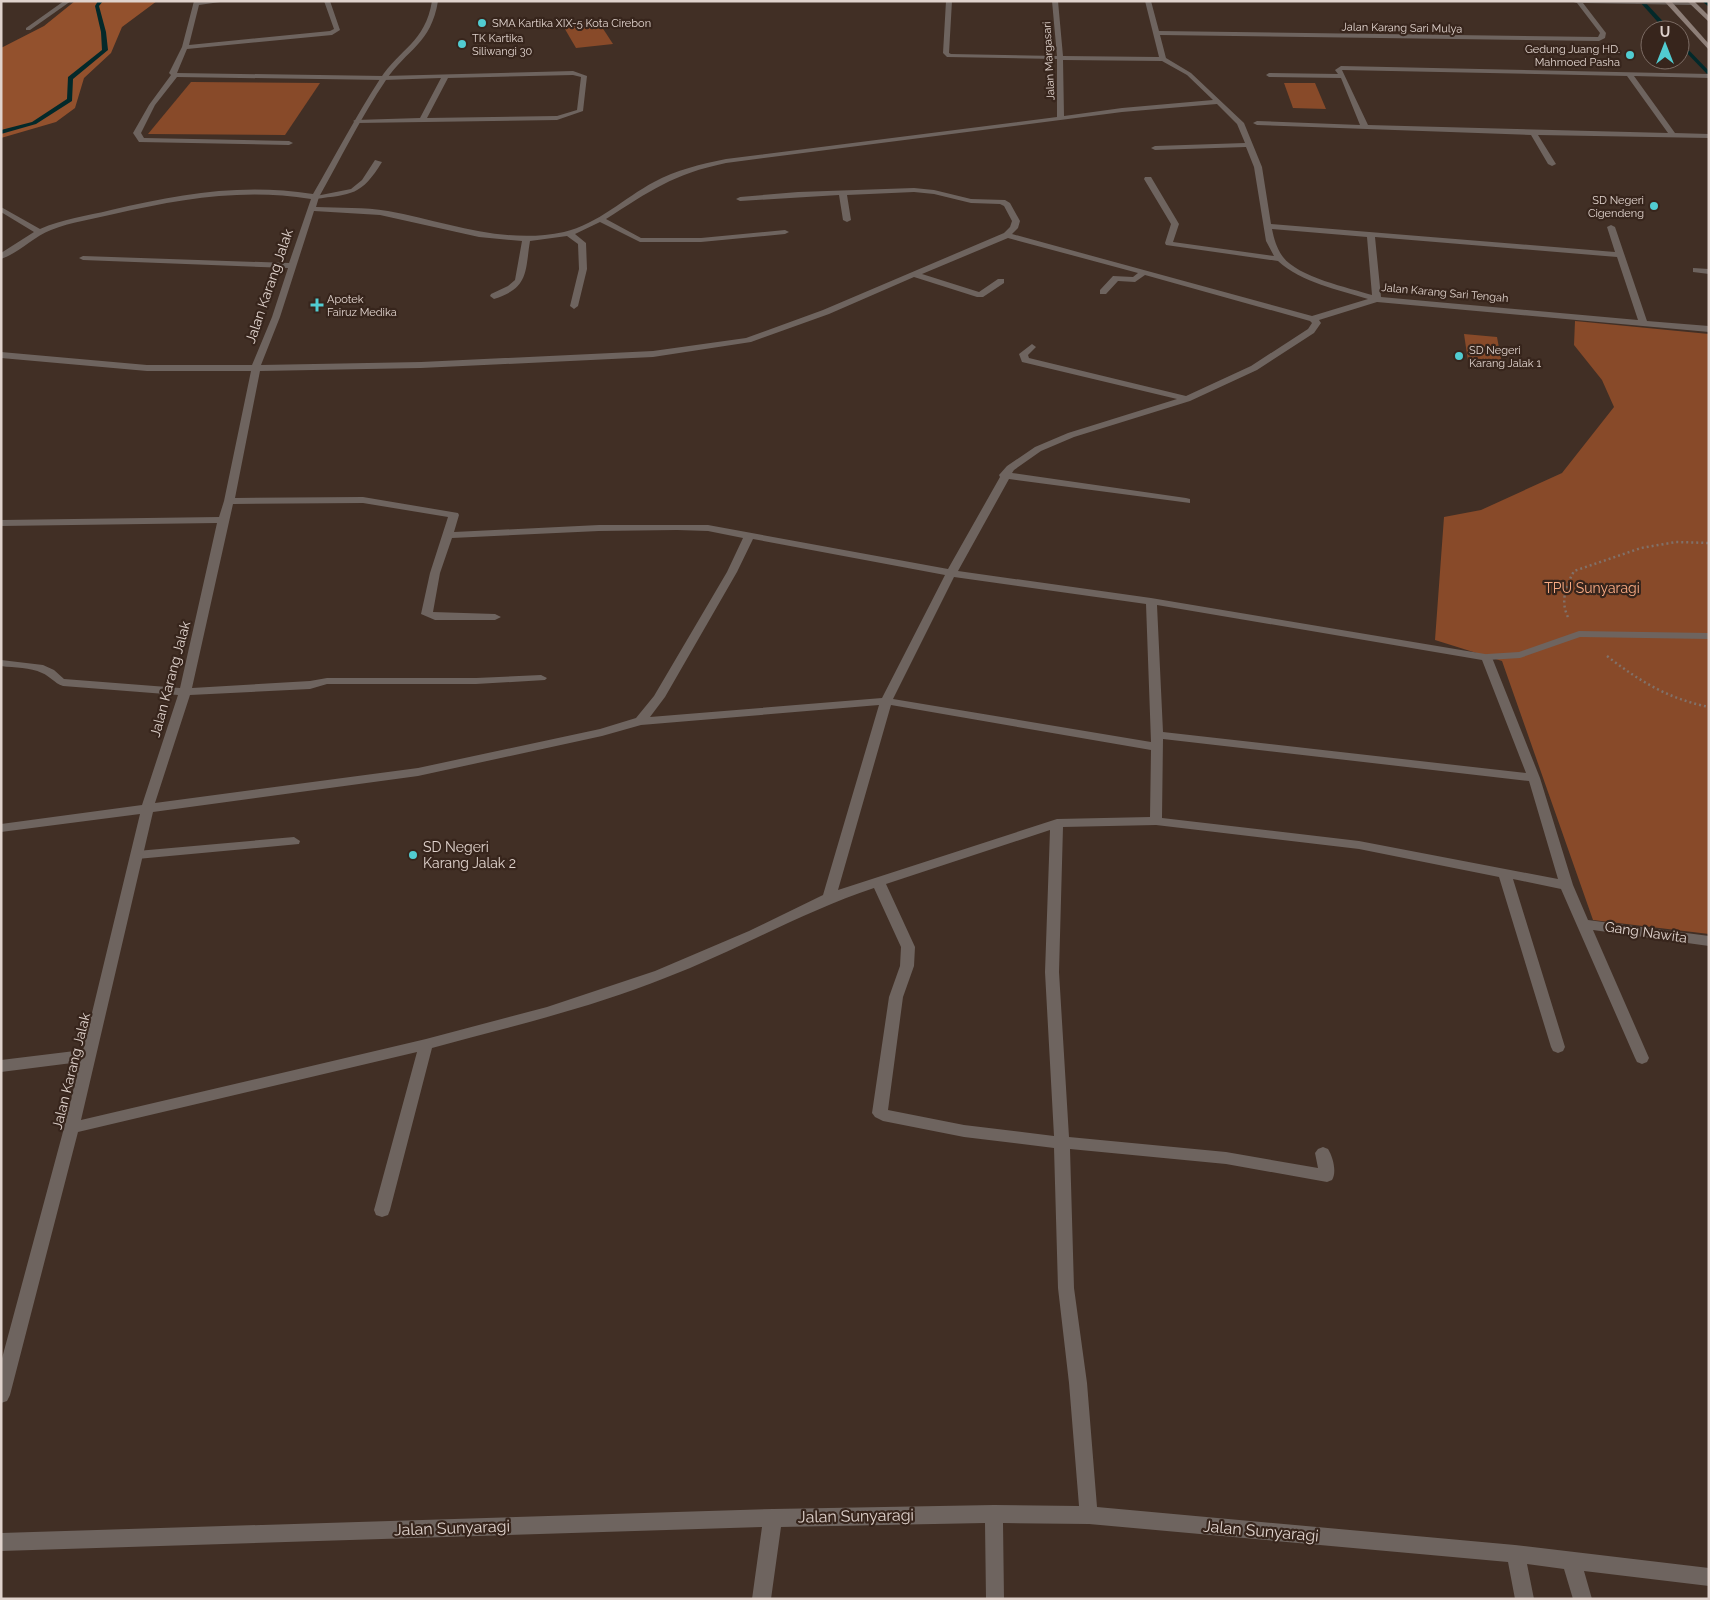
<svg xmlns="http://www.w3.org/2000/svg" width="1710" height="1600" font-family="Raleway,sans-serif">
<style>
.green{fill:#884a29}
.forest{fill:#93512d}
.lines{fill:none;stroke-linecap:round;stroke-linejoin:round}
.stream{fill:#03292a;fill-rule:evenodd}
.path{stroke:#817169;stroke-width:2.5;stroke-dasharray:2 3;stroke-linecap:butt}
.lane{fill:#6e645f;fill-rule:evenodd}
.street{fill:#6e645f;fill-rule:evenodd}
.secondary{fill:#8e7f78;fill-rule:evenodd}
.poi-dot{fill:#51ccd1;stroke:#37251c;stroke-width:2}
.labels{text-anchor:middle;dominant-baseline:central;stroke-width:4.5;stroke-linejoin:round;paint-order:stroke}
.far-poi-label{font-size:11px;fill:#e0d3cd;stroke:#37251c;text-anchor:start}
.far-street-label{font-size:11px;fill:#e0d3cd;stroke:#37251c}
.street-label{font-size:14px;fill:#e0d3cd;stroke:#37251c}
.park-label{font-size:14px;fill:#f9ab84;stroke:#37251c}
.poi-label{font-size:14px;fill:#e0d3cd;stroke:#37251c;text-anchor:start}
.near-street-label{font-size:16px;fill:#e0d3cd;stroke:#37251c}
</style>
<rect width="100%" height="100%" fill="#412f25"/>
<g class="green">
<path d="M598 21 613 44 576 48 562 24Z"/>
<path d="M191 82 320 83 285 135 148 134Z"/>
<path d="M1284 83H1315L1326 109 1293 108Z"/>
<path d="M1575 321 1709 334V934L1593 920 1502 661 1435 640 1444 517 1481 510 1562 473 1614 407 1602 380 1574 345Z"/>
<path d="M1464 334 1497 337 1502 364 1468 361Z"/>
</g>
<path class="forest" d="M75 1H157L122 27 111 53 84 78 75 108 56 122 1 138V48L44 26Z"/>
<g class="lines">
<g class="stream">
<path d="M98 1H103L99 6 106 32 108 50 73 79 72 101 36 124 1 134V130L32 122 67 99 68 77 102 50 101 32 95 6Z"/>
<path d="M1639 1H1644L1671 30H1665Z"/>
<path d="M1702 1H1707L1709 7Z"/>
<path d="M1680 41 1709 71V76L1680 46Z"/>
</g>
<g class="path">
<path d="M1568 617C1560 601 1566 586 1574 571L1641 548 1676 542 1709 543"/>
<path d="M1607 656C1639 681 1669 699 1709 707"/>
</g>
<g class="lane">
<path d="M194 1H227L199 5 189 45 330 31 334 29 324 1H330L340 30 332 35 187 49 177 73 384 76 573 71 587 76 583 111 557 120 357 123 353 121 355 120 420 118 441 78 384 80 177 77 155 105 141 133 144 138 289 141 293 143 289 145 139 142 133 133 149 105 171 75 169 73 182 47ZM573 75 581 77 577 110 557 116 427 118 448 78Z"/>
<path d="M375 160 382 162C361 196 352 194 315 199L311 197 351 189 362 180Z"/>
<path d="M1579 631 1709 633V639L1580 637 1520 658 1487 660 1481 657 1487 654 1519 652Z"/>
<path d="M294 837 300 841 299 844 137 859 132 858 131 855 132 852 137 851Z"/>
</g>
<g class="street">
<path d="M64 1H71L30 30H26V28Z"/>
<path d="M432 1H438C431 44 407 49 386 80 361 117 341 158 319 197L316 207C340 208 364 207 388 211 447 222 503 245 564 232 598 224 624 198 654 182 676 170 701 164 726 159L1057 117V59L947 57 943 53 946 1H952L949 53 951 54 1057 56 1052 1H1058L1063 56 1159 57 1145 1H1151L1159 31 1598 37 1600 33 1577 3 1570 1 1694 2 1692 5 1583 3 1606 33 1605 38 1599 41 1160 35 1166 58 1191 73 1244 123 1262 167 1271 224 1615 252 1607 227 1611 225 1615 227 1647 321 1709 326V332L1377 302 1319 320 1321 323 1314 333 1257 370 1190 401 1074 437 1041 451 1014 470 1012 473 1186 498 1190 499V503L1009 479 958 571 1151 598 1491 655 1540 778 1573 885 1588 920 1709 936V946L1593 930 1649 1058 1647 1062 1642 1064 1637 1062 1635 1058 1561 889 1513 879 1565 1047 1563 1051 1558 1053 1553 1051 1551 1047 1499 877 1359 849 1156 825 1063 827 1059 972 1069 1137 1226 1152 1318 1168 1315 1153 1318 1149 1323 1147 1328 1149C1333 1157 1337 1172 1332 1180L1327 1182 1226 1164 1070 1149 1074 1288 1087 1383 1097 1507 1515 1545 1709 1568V1586L1584 1571 1592 1599H1573L1564 1569 1527 1564 1534 1599H1515L1508 1562 1089 1524 1003 1523 1004 1599H986L985 1523 781 1527 771 1599H752L762 1527 1 1551V1533L773 1509 994 1505 1079 1506 1069 1383 1058 1288 1054 1148 964 1137 883 1121 875 1117 872 1113 889 997 900 966 901 947 874 888C802 912 736 951 665 978 590 1008 510 1027 432 1048L390 1210 388 1215 382 1217 376 1215 374 1210 417 1052 78 1132 10 1395 7 1401 1 1403V1362L64 1128 80 1062 1 1072V1060L83 1050 140 814 1 832V824L142 805 178 695 63 686C54 683 50 676 42 673 30 667 15 668 1 666V660L43 665 54 670 64 679 180 688 217 523 1 526V520L219 517 224 501 251 371H147L1 358V352L147 365H252L272 317 288 268 83 260 79 258 83 256 289 263 311 199C243 188 180 199 114 214 93 219 71 222 51 230 33 237 19 253 1 259V253L34 232 1 212V207L40 229C62 219 87 216 111 210 180 194 241 183 313 194 335 156 356 116 380 79 400 48 425 43 432 1ZM1063 60 1162 61 1187 75 1213 100 1122 108 1064 116ZM1217 104 1237 124 1245 143 1155 146 1151 148 1155 150 1246 147 1254 167 1266 241 1274 256 1173 242 1179 224 1151 177H1145L1144 179 1171 224 1165 243 1166 245 1278 261C1302 283 1337 289 1368 299L1312 316 1012 234 1018 228 1020 221 1010 203 1005 200 971 199 934 190 914 188 798 192 740 197 736 199 740 201 839 195 843 220 847 222 851 220 847 195 914 192 934 194 971 203 1000 204 1004 206 1012 221 1010 227 1004 233 823 310 746 338 653 351 421 362 261 365 280 317 314 211 380 215 479 237 522 241 515 280 508 286 491 294 490 296 494 299C529 288 525 272 530 241L567 236 578 244 579 269 570 306 574 309 578 306 587 269 586 243 575 234 600 222 640 242H701L785 234 789 232 785 230 701 238H641L606 219C650 191 673 174 726 163L1122 112ZM1272 229 1367 237 1372 295C1349 288 1298 277 1283 257 1277 249 1274 239 1272 229ZM1375 237 1617 257 1638 320 1381 297ZM1008 238 1138 273 1133 277 1113 276 1100 290V294H1106L1118 281 1135 282 1145 275 1310 321 1312 323 1308 329 1251 366 1186 396 1029 358 1028 355 1036 347 1032 344 1019 354 1022 362 1177 399 1068 433 1035 447 1007 466 999 475 1000 477 948 569 708 525H599L454 532 459 515 458 513 363 497 235 498 260 371 421 368 653 357 751 342 829 314 914 277 977 297H983L1004 283V279H998L979 292 922 274ZM363 503 448 517 430 573 421 614 435 620H495L501 617 495 614 433 612 440 573 452 538 599 531 677 530 708 531 743 538 727 572 654 696 636 718 600 729 418 768 155 803 190 695 310 689 327 684H476L545 680 547 678 541 675 476 678H327L310 681 192 688 233 504ZM753 539 945 575 882 698 650 717 665 697 737 572ZM954 577 1146 604 1151 742 893 699ZM1157 605 1482 660 1526 773 1163 732ZM879 705 823 895 749 931 655 971 547 1007 426 1039 81 1120 153 812 418 776 602 736 641 725ZM891 705 1151 750 1150 817 1057 819 838 890ZM1163 739 1529 781 1558 879 1359 841 1162 818ZM1050 830 1045 972 1054 1136 964 1125 888 1110 903 997 914 966 915 947 886 884Z"/>
<path d="M1341 66 1709 74V78L1634 76 1675 133 1709 134V138L1538 135 1556 164 1552 166 1548 164 1531 135 1257 125 1253 123 1257 121 1360 125 1341 78 1269 77 1266 75 1269 73 1338 74 1335 70ZM1342 70 1627 76 1668 133 1368 125Z"/>
<path d="M1693 268 1709 269V274L1693 272Z"/>
</g>
<g class="secondary">
<path d="M1664 1H1671L1709 44V50Z"/>
<path d="M1687 1H1694L1709 16V22Z"/>
</g>
</g>
<g class="poi-dot">
<circle cx="482" cy="23" r="5"/>
<circle cx="462" cy="44" r="5"/>
<circle cx="1630" cy="55" r="5"/>
<circle cx="1654" cy="206" r="5"/>
<path d="M314.5 297.5h5v5h5v5h-5v5h-5v-5h-5v-5h5z"/>
<circle cx="1459" cy="356" r="5"/>
<circle cx="413" cy="855" r="5"/>
</g>
<g class="labels">
<g class="far-poi-label">
<text x="492" y="23">SMA Kartika XIX-5 Kota Cirebon</text>
<text x="472" y="38">TK Kartika<tspan x="472" dy="13">Siliwangi 30</tspan></text>
<text x="1620" y="49" text-anchor="end">Gedung Juang HD.<tspan x="1620" dy="13">Mahmoed Pasha</tspan></text>
<text x="1644" y="200" text-anchor="end">SD Negeri<tspan x="1644" dy="13">Cigendeng</tspan></text>
<text x="327" y="299">Apotek<tspan x="327" dy="13">Fairuz Medika</tspan></text>
<text x="1469" y="350">SD Negeri<tspan x="1469" dy="13">Karang Jalak 1</tspan></text>
</g>
<g class="far-street-label">
<text transform="translate(1402 28) rotate(1)">Jalan Karang Sari Mulya</text>
<text transform="translate(1049 61) rotate(-93)">Jalan Margasari</text>
<text transform="translate(1445 293) rotate(5)">Jalan Karang Sari Tengah</text>
</g>
<g class="street-label">
<text transform="translate(269 286) rotate(-71)">Jalan Karang Jalak</text>
<text transform="translate(170 679) rotate(-75)">Jalan Karang Jalak</text>
<text transform="translate(1646 932) rotate(8)">Gang Nawita</text>
<text transform="translate(71 1071) rotate(-76)">Jalan Karang Jalak</text>
</g>
<g class="park-label">
<text x="1592" y="588">TPU Sunyaragi</text>
</g>
<g class="poi-label">
<text x="423" y="847">SD Negeri<tspan x="423" dy="16">Karang Jalak 2</tspan></text>
</g>
<g class="near-street-label">
<text transform="translate(856 1516) rotate(-1)">Jalan Sunyaragi</text>
<text transform="translate(452 1528) rotate(-2)">Jalan Sunyaragi</text>
<text transform="translate(1261 1531) rotate(5)">Jalan Sunyaragi</text>
</g>
</g>
<rect width="1710" height="1600" fill="none" stroke="#e0d3cd" stroke-width="5"/>
<g transform="translate(1665 45)"><circle r="24" fill="#37251c" stroke="#7b6b63"/>
<path d="M0-4L9 19L0 12L-9 19Z" fill="#51ccd1"/>
<text y="-8" font-size="14" font-weight="bold" text-anchor="middle" fill="#e0d3cd">U</text>
</g>
</svg>
